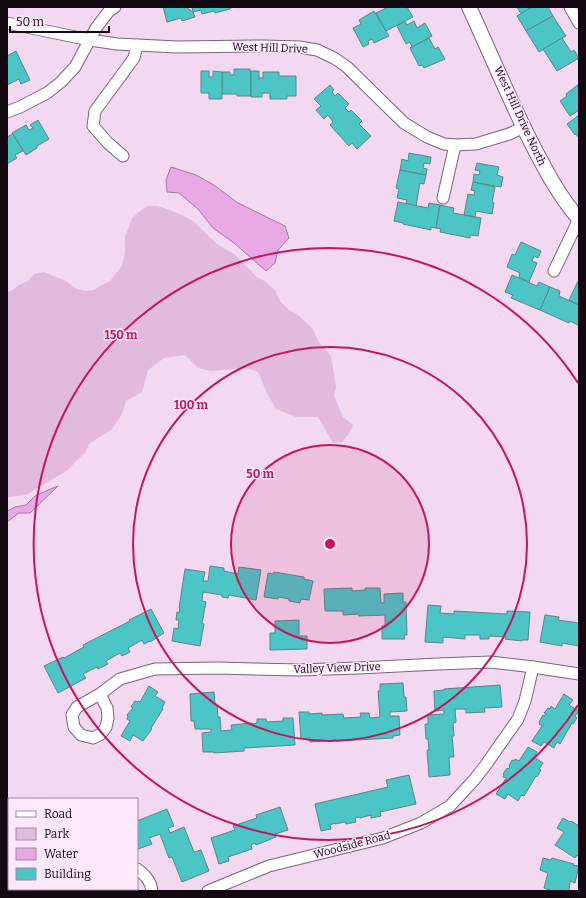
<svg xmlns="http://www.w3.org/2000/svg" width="586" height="898" font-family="Bitter,serif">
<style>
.green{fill:#e1bade}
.water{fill:#e7a8e3;stroke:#a778a4}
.building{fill:#4cc5c7;stroke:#5d8586}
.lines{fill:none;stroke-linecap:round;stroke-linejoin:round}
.minor-casing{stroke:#7a6379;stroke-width:13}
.tertiary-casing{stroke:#7a6379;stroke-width:16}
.minor{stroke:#fff;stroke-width:11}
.tertiary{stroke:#fff;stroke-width:14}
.ring{fill:none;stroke:#c2185b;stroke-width:2}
.labels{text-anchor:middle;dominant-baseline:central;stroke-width:3;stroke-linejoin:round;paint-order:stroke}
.street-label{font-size:11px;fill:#120911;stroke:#fde7fb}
.centre{fill:#c2185b;stroke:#fde7fb;stroke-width:2}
.ring-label{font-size:12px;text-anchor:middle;font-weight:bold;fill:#c2185b;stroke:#fde7fb;stroke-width:3;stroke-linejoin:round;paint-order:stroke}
</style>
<rect width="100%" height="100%" fill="#f3d8f1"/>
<path class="green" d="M147 206H157L167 209 184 216 193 221 217 244 234 254 257 277 266 282 275 290 280 301 288 309 298 315 313 329 318 341 331 356 336 387 334 396 343 417 353 425 348 435 342 442 333 443 325 429 318 417H296L276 409 267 393 258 372 246 368 211 371 198 368 185 355 164 358 148 370 142 392 126 401 122 414 112 429 89 444 85 453 77 460 68 470 26 495 7 497V292L11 291 19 285 28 281 34 274 44 272 66 281 75 288 85 291 94 290 102 285 110 281 122 266 125 253V237L129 227 132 218 140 211Z"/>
<g class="water">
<path d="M171 167 196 175 214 185 238 203 285 226 289 238 278 250 275 263 266 271 234 243 213 228 198 209 179 193 167 192 166 180Z"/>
<path d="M58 486 30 513H19L7 522V511L15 507 26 505 35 496 48 490Z"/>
</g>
<g class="building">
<path d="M163 7H186L193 12 195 17 182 21 181 18 167 22Z"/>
<path d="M192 7H230V9L215 13 214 11 202 14 201 10 193 12Z"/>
<path d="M388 7H407L413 17 386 31 376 13Z"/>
<path d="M517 7H532L521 14Z"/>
<path d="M532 7H548L553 16 526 31 517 16Z"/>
<path d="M374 11 389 36 374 43 372 39 368 41 369 44 363 47 353 28 361 24 359 20Z"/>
<path d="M553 16 566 36 539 52 526 31Z"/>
<path d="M405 21 407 25 414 21 417 28 425 23 432 36 412 47 410 42 406 44 397 26Z"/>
<path d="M429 38 435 49 438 47 445 59 424 68 422 65 419 66 410 48Z"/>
<path d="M562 38 571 52 574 50 579 58 557 71 543 49Z"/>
<path d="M16 51 30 80 21 84 19 79 7 85V56Z"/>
<path d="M234 69H250V71H251V96H237V94H222V72H230V75H234Z"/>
<path d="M201 71H209V77H213V71L222 72V99H209V93H201Z"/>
<path d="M251 71H259V78H263V72H279V76H296V96H287V99H270V93H262V97H251Z"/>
<path d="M579 84V110L570 116 560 101 567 96 566 94Z"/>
<path d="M330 85 334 90 332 92 335 96 338 93 349 104 345 108 349 112 351 110 362 121 359 124 371 136 357 149 352 143 349 146 330 125 333 122 328 115 324 119 316 110 321 106 314 99Z"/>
<path d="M579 115V138L576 134 575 135 567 124Z"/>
<path d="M38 120 49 139 37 146V148L26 155 12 133 26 125 29 130 33 128 30 125Z"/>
<path d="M13 134 23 151 15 155 17 158 7 164V137Z"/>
<path d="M409 153 431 157 430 164 424 163 423 168 427 169 426 175 400 170 402 159 408 161Z"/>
<path d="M477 163 499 167 497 175 503 177 501 187 473 182 474 174 479 175 480 171 475 170Z"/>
<path d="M400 170 426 175 424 184 420 183 416 206 406 204 407 200 397 198 399 189 396 188Z"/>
<path d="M473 182 495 187 492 202 494 203 492 214 476 211 475 217 464 215 468 194 474 195 475 191 471 190Z"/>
<path d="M398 202 428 208 429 203 440 205 436 228 431 227V230L403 224V223L394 221Z"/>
<path d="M440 205 454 208 453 213 481 218 478 236 470 235V238L440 232 441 229 436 228Z"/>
<path d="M521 242 541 251 538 258 534 256 532 261 537 263 529 282 519 277 520 273 507 267 512 254 515 255Z"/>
<path d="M512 275 537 286 539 282 550 287 540 310 511 298 513 295 505 292Z"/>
<path d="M578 281 579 282V303L578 305 569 300Z"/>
<path d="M550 287 560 291 559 296 579 305V321L578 325 570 321 569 323 540 310Z"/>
<path d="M210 566 224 568V571L238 574 239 567 261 570 256 600 229 595 228 598 222 597V595L203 592 202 601 206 602 202 623 204 624 200 646 172 641 174 628 178 629 179 620H176L177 612 179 613 180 608H179L185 569 205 572 203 581H208Z"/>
<path d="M274 572 304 577V579L313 581 309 600 301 599 300 603 289 601V599L279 597 278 599 264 597 268 573 273 574Z"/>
<path d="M352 588V591L365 590V588H380L381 603H384V594L403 593V602H406L407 635H404L405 639H382V626H385V615L359 616V614L343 615V611H325L324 589Z"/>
<path d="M428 605 441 606 440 613 454 614V611L507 614V611L530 612 528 640H522V641L513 640 505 639 506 637 489 636V639H480V635H465V639L443 637V643L425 642Z"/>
<path d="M151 609 164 633 150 642V641L144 644 142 640 128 648 130 652 122 656 120 653 106 661 108 664 98 669 97 667 83 674 86 678 58 693 44 666 63 657 64 658 84 647 83 645 130 621 129 620Z"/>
<path d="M545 615 559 617 558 620 579 623V646L562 643V646L540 642Z"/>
<path d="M299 620V636H307V649L270 650V633H275V621Z"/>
<path d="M403 683 404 697H406L407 711 390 712V716H399L400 735 393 736V738L336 741V740L310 742V738L301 739 299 712H309V714L322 713V715L343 714 344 718 361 717 360 713H369L370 718 380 717 378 691H380V684Z"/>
<path d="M500 685 502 707 484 708 485 712 466 713V709H455L456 722 453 723 454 736H452L454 757H449L450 775 429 777 427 750H429L428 739H426L425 724H428V715L444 714V710L435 711 434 691 444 690V689Z"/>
<path d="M149 686 158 692 155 696 165 702 162 708 163 709 151 728 152 729 143 741 133 735 130 741 121 736 130 721 127 719 128 716 127 715 133 708 131 707 135 701 137 702 138 701 140 702Z"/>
<path d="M214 692 215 705H217L218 717H220L221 731 232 730 231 725 252 723V724L257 723V719H266L267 722 283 721V718H293L295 745 244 748V751L214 753 213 752H203L202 733 211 732V729H195L194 721H191L190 694Z"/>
<path d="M564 694 573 700 569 705 579 711 575 716 577 718 573 724 572 723 560 744 557 742 554 748 544 742 541 746 532 741 542 726 539 724 540 723 539 722 543 715 544 716 546 714 544 713 548 708 550 709 551 706 555 709Z"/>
<path d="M528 747 537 752 534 757 543 763 539 769 541 770 537 777 536 776 524 796 521 795 518 801 508 794 505 799 496 794 506 778 503 777 504 775 503 774 507 768 508 769 510 767 509 766 512 760 514 761 515 759 519 761Z"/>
<path d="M409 775 416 804 380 812 381 816 371 818V815L360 818 359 817 355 818 356 822 346 824 345 822 335 824V823L330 825 331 829 321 831 315 804 388 787 386 780Z"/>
<path d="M280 807 288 830 275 834 276 837 256 845 255 843 251 845 252 849 228 857 229 861 219 864 211 838 235 830 233 826 257 818 256 815Z"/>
<path d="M167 809 174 826 168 828 170 833 184 827 194 852 201 850 209 871 182 882 172 857 169 858 160 834 149 838 152 844 138 849 137 821Z"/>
<path d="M563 818 570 822 571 821 579 826V854L577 856H576L575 858 555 845 564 832 557 828Z"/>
<path d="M543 858 551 860 552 858 574 864 573 865 579 866 575 883 570 881 569 891H553L544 888 548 873 540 870Z"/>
</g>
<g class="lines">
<defs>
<g id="minor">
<path d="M570 7 579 23"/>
<path d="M7 23 90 40 117 44 177 47 264 46 299 47 317 50 334 58 347 67 404 123 427 137 444 144 455 145 476 144 509 134 524 127"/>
<path d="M7 112 20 107 47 93 61 82 75 67 96 28 109 11 115 7"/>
<path d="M123 156 108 143 93 126 95 111 134 58 137 45"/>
<path d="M443 198 455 145"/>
<path d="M554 271 579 219"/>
<path d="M100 694 107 708 108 718 106 727 101 734 93 738 81 735 74 727 72 715 77 707 100 694 120 679 155 669 217 668 299 670 359 668 438 664 491 662 533 667 579 674"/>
<path d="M137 869C145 875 151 881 152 891"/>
<path d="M114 889 116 891"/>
<path d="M208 891 269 866 383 838 421 823 450 806 474 780 485 766 518 719 525 701 533 667"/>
</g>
<path id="tertiary" d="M469 7C490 52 509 99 532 144 546 171 559 196 579 219"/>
</defs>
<use href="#minor" class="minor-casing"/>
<use href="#tertiary" class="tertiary-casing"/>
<use href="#minor" class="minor"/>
<use href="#tertiary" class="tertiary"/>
</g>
<circle cx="330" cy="544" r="99" fill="#c2185b" fill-opacity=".12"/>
<g class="ring">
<circle cx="330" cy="544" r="99"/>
<circle cx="330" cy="544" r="197"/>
<path d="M578 705A296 296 0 1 1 578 383"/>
</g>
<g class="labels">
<g class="street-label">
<text transform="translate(270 48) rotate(2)">West Hill Drive</text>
<text transform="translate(520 116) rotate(65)">West Hill Drive North</text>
<text transform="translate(337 668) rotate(-2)">Valley View Drive</text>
<text transform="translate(352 845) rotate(-15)">Woodside Road</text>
</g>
</g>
<circle cx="330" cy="544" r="6" class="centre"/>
<g class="ring-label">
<text x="121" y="339">150 m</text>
<text x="191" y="409">100 m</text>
<text x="260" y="478">50 m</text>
</g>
<rect width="586" height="898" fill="none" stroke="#120911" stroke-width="16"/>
<rect x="8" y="798" width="130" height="92" fill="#fde7fb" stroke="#9f8e9d"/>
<rect x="16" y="811" width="20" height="6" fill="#ffffff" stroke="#9f8e9d"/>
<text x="44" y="818" font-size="12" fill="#120911">Road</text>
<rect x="16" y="828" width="20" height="12" fill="#e1bade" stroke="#9f8e9d"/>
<text x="44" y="838" font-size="12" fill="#120911">Park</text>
<rect x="16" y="848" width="20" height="12" fill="#e7a8e3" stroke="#9f8e9d"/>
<text x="44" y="858" font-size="12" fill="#120911">Water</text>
<rect x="16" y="868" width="20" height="12" fill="#4cc5c7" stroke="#9f8e9d"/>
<text x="44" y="878" font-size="12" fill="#120911">Building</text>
<path d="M10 26v6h99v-6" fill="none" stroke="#120911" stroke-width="2"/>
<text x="16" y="26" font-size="12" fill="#120911" stroke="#fde7fb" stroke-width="3" paint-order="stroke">50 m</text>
</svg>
